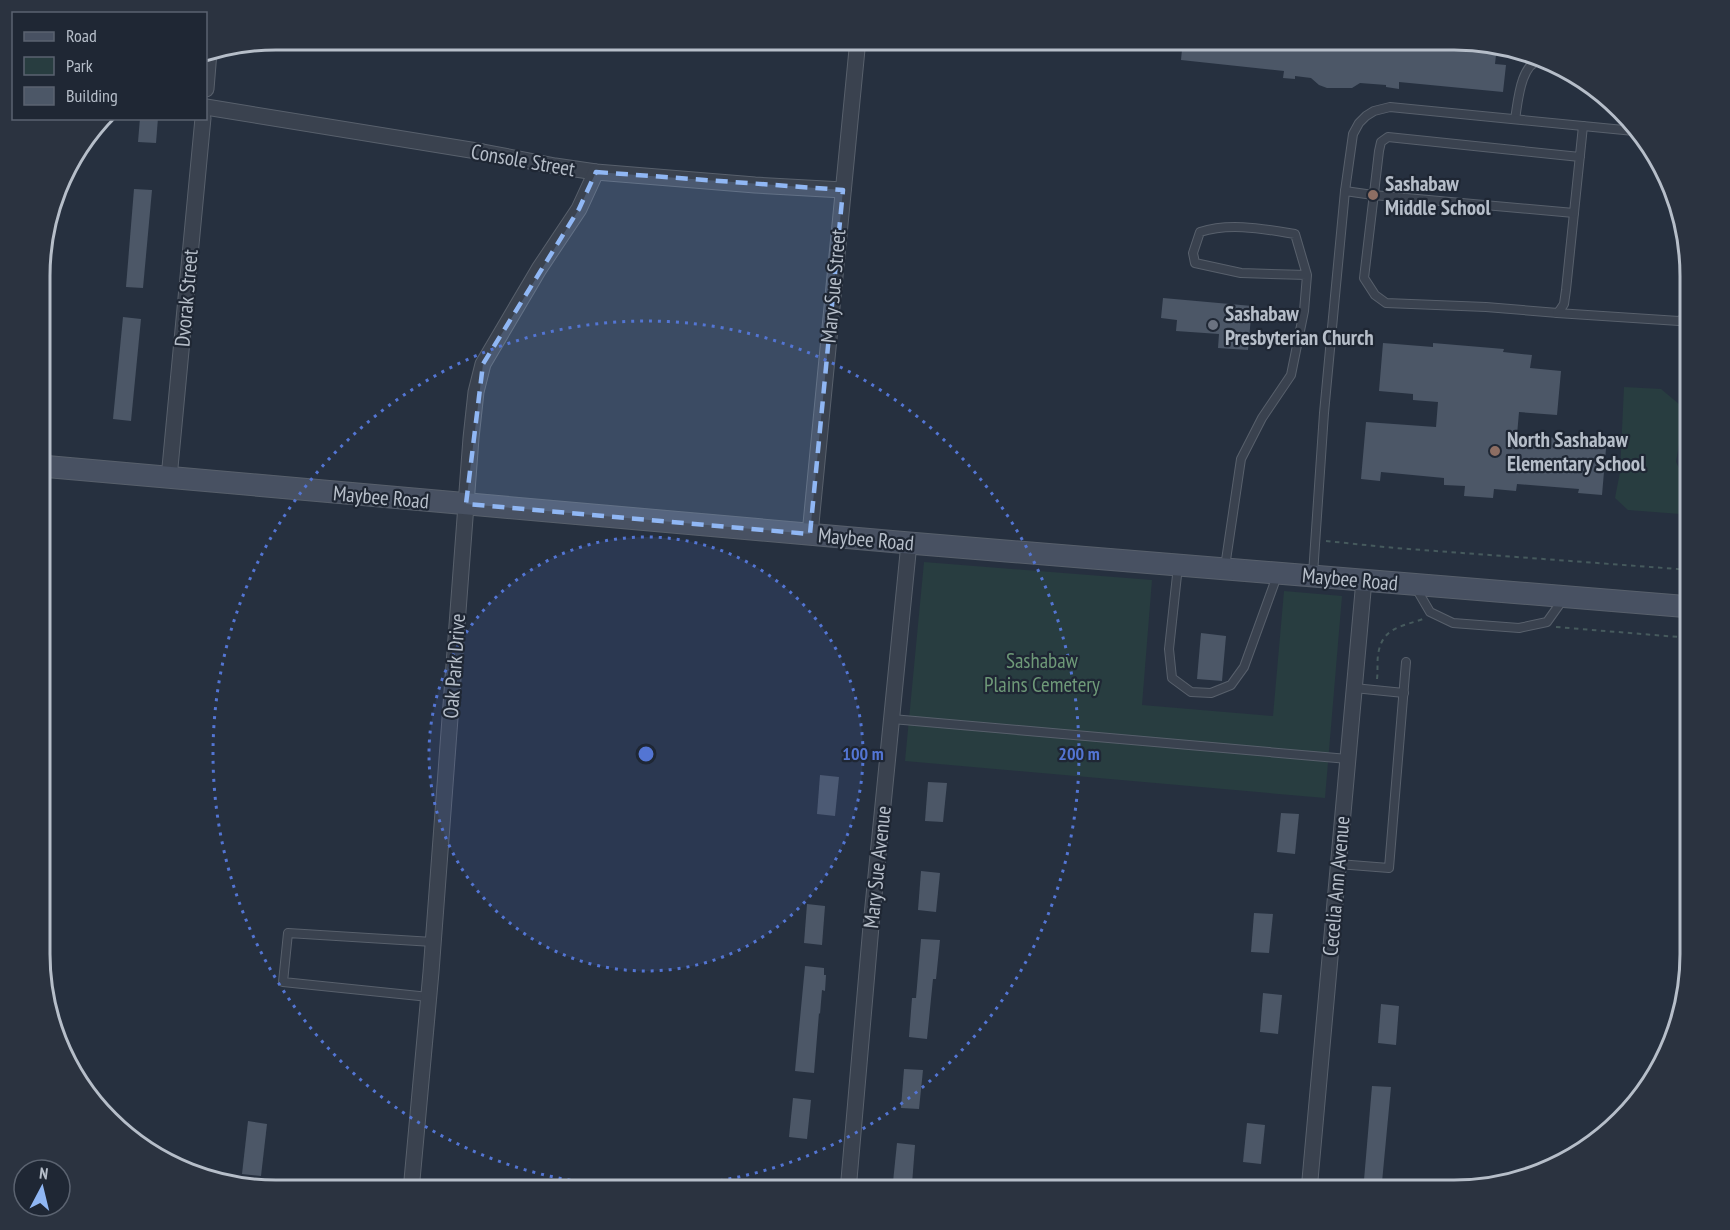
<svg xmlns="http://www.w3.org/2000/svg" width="1730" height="1230" font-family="'PT Sans Narrow',sans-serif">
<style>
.green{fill:#283d40}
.building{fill:#4c5767}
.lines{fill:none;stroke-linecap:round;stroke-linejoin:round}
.lane-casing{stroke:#58606c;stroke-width:10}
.street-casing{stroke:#58606c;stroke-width:17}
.secondary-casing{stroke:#58606c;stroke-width:23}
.path{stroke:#465a5d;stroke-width:2;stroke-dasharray:4.5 4.5;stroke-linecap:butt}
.lane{stroke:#3a424f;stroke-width:8}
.street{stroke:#3a424f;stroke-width:15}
.secondary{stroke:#485162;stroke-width:21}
.marked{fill:#90b7f4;fill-opacity:0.2;stroke:#90b7f4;stroke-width:4.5;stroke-dasharray:12 8;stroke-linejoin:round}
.ring{fill:none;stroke:#5375d3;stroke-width:3;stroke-dasharray:3 6}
.education-dot{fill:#8d6e63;stroke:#1f2734;stroke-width:2}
.worship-dot{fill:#6b7280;stroke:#1f2734;stroke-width:2}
.labels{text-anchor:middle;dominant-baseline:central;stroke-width:4.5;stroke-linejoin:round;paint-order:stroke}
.street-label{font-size:21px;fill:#b6bec9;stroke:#1f2734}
.poi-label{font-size:21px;font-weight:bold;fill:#b6bec9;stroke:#1f2734;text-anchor:start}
.park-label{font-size:21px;fill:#6e9978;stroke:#1f2734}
.rim{fill:none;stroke:#b6bec9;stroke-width:3}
.centre{fill:#5375d3;stroke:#1f2734;stroke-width:3}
.ring-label{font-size:18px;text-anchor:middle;font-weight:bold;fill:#5375d3;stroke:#1f2734;stroke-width:4.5;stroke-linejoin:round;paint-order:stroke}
</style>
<rect width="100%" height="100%" fill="#26303f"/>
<g class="green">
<path d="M1624 387 1661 389 1685 409 1676 462 1681 472 1680 514 1628 510 1615 498 1620 472Z"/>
<path d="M924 562 1152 580 1142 705 1273 716 1284 591 1342 596 1325 798 905 761Z"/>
</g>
<g class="building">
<path d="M1183 39H1469L1497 46 1495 64 1506 65 1503 92 1399 82V89L1386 87V85L1360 83 1352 88H1327L1319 85 1311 78 1295 76V79L1283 78 1284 71 1181 60Z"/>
<path d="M140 118H158L156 143 138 142Z"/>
<path d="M134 189 152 190 143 288 126 287Z"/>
<path d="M1163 298 1252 306 1248 350 1218 348 1219 334 1176 331 1177 320 1161 318Z"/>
<path d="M123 317 141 319 131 421 113 419Z"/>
<path d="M1383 343 1433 347V343L1504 349 1503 352 1532 355 1530 368 1561 371 1557 415 1519 412 1517 435 1583 440V435L1607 437 1602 495 1578 493 1579 489 1517 484 1516 491 1494 489 1493 498 1464 496 1465 486 1444 485V478L1381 472 1380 481 1361 479 1366 422 1436 427 1438 402 1413 400V394L1379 391Z"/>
<path d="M1201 633 1226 636 1222 681 1197 679Z"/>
<path d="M820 775 839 777 835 816 817 814Z"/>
<path d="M928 782 947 783 943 822 925 821Z"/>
<path d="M1281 813 1299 814 1295 854 1277 852Z"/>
<path d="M921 871 940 873 936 912 918 910Z"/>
<path d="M807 904 825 906 822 945 804 943Z"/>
<path d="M1254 913 1273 914 1269 953 1251 952Z"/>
<path d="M921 939 940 940 936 979H933L927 1039 909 1037 912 998H916Z"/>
<path d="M805 966 824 968V975H826L825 991 822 990 820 1014 819 1013 814 1073 795 1071Z"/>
<path d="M1263 993 1282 995 1278 1034 1260 1032Z"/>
<path d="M1381 1004 1399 1006 1396 1045 1378 1043Z"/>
<path d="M904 1069 923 1070 919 1109 901 1108Z"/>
<path d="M1372 1086 1391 1087 1382 1182 1364 1180Z"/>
<path d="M793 1098 811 1100 807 1139 789 1137Z"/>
<path d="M248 1121 267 1124 261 1176 242 1174Z"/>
<path d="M1247 1123 1265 1125 1261 1164 1243 1162Z"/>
<path d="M897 1143 915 1145 912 1184 893 1182Z"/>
</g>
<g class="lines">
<defs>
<g id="lane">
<path d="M1515 119C1518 103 1520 63 1541 60 1544 59 1548 60 1551 61"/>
<path d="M1580 157 1388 137 1381 142 1379 151 1364 278 1375 295 1386 303 1486 307 1558 313 1564 304 1566 290 1583 126"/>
<path d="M1345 191 1373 195 1574 213"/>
<path d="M1557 313 1679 321 1691 314"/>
<path d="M1178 566 1169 649 1172 678 1191 692 1211 693 1231 685 1244 667 1277 576"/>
<path d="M1225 567 1241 459 1262 418 1291 375 1304 311 1307 275 1295 234C1264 229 1230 222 1200 232L1193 253 1195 263 1241 273 1307 275"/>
<path d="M1313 574 1324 413 1335 296 1345 191 1353 134 1359 123 1366 116 1374 111 1390 107 1634 131"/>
<path d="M1416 588 1430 612 1453 623 1519 628 1547 622 1564 598"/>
<path d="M1354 688 1404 693"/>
<path d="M892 719 1348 759"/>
<path d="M1338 864 1389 868 1406 662"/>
<path d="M429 997 283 982 288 933 433 942"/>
</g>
<g id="street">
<path d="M206 89 209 52"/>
<path d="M206 107 483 152 555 166 596 172 755 185 843 190"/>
<path d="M169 478 203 118"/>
<path d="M810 534 858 39"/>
<path d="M411 1191 431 972 471 438 476 392 483 364 539 269 579 209 596 172"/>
<path d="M848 1191 871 926 909 543"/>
<path d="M1309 1191 1364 580"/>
</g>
<path id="secondary" d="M41 466 909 543 1691 607"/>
</defs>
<use href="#lane" class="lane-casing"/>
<use href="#street" class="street-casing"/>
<use href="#secondary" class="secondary-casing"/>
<g class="path">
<path d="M41 432H45"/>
<path d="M1326 541 1395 548 1691 570"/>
<path d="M1556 627 1691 638"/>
<path d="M1377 679C1378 671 1377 663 1378 655 1382 627 1401 627 1423 619"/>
</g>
<use href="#lane" class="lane"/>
<use href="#street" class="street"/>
<use href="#secondary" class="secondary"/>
</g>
<path class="marked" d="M596 172 843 190 810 534 466 504 483 364 579 209Z"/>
<circle cx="646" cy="754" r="217" fill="#5375d3" fill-opacity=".12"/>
<g class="ring">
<circle cx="646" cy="754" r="217"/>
<circle cx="646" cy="754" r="433"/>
</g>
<g class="education-dot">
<circle cx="1373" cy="195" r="6"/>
<circle cx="1495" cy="451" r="6"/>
</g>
<circle class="worship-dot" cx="1213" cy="325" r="6"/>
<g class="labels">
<g class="street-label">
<text transform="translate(523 160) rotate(10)">Console Street</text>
<text transform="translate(833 286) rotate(-85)">Mary Sue Street</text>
<text transform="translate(186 298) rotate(-85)">Dvorak Street</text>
<text transform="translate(381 497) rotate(5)">Maybee Road</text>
<text transform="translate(866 539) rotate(5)">Maybee Road</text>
<text transform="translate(1350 579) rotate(5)">Maybee Road</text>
<text transform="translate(454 666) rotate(-86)">Oak Park Drive</text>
<text transform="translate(877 867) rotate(-84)">Mary Sue Avenue</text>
<text transform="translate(1336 886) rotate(-85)">Cecelia Ann Avenue</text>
</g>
<g class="poi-label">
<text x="1385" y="183">Sashabaw<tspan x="1385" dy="24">Middle School</tspan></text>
<text x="1225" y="313">Sashabaw<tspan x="1225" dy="24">Presbyterian Church</tspan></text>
<text x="1507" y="439">North Sashabaw<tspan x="1507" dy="24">Elementary School</tspan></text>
</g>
<g class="park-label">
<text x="1042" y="660">Sashabaw<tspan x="1042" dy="24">Plains Cemetery</tspan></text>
</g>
</g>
<path d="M0 0H1730V1230H0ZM276 50H1454A226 226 0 0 1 1680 276V954A226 226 0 0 1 1454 1180H276A226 226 0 0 1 50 954V276A226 226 0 0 1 276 50Z" fill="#2b3340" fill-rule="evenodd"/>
<path class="rim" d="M276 50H1454A226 226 0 0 1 1680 276V954A226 226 0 0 1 1454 1180H276A226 226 0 0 1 50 954V276A226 226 0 0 1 276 50Z"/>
<circle cx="646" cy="754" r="9" class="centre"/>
<g class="ring-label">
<text x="863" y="760">100 m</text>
<text x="1079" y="760">200 m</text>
</g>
<rect x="12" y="12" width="195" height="108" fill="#1f2734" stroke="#5b6370" stroke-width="1.5"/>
<rect x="24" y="32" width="30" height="9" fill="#485162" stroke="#5b6370" stroke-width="1.5"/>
<text x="66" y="42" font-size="18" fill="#b6bec9">Road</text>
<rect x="24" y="57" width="30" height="18" fill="#283d40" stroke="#5b6370" stroke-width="1.5"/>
<text x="66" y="72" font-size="18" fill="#b6bec9">Park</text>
<rect x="24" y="87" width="30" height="18" fill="#4c5767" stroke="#5b6370" stroke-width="1.5"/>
<text x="66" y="102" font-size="18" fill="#b6bec9">Building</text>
<g transform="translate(42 1188) rotate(7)"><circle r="28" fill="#1f2734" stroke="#5b6370" stroke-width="1.5"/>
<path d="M0-4.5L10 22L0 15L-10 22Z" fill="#90b7f4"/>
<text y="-9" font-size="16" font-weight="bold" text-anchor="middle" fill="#b6bec9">N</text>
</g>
</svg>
